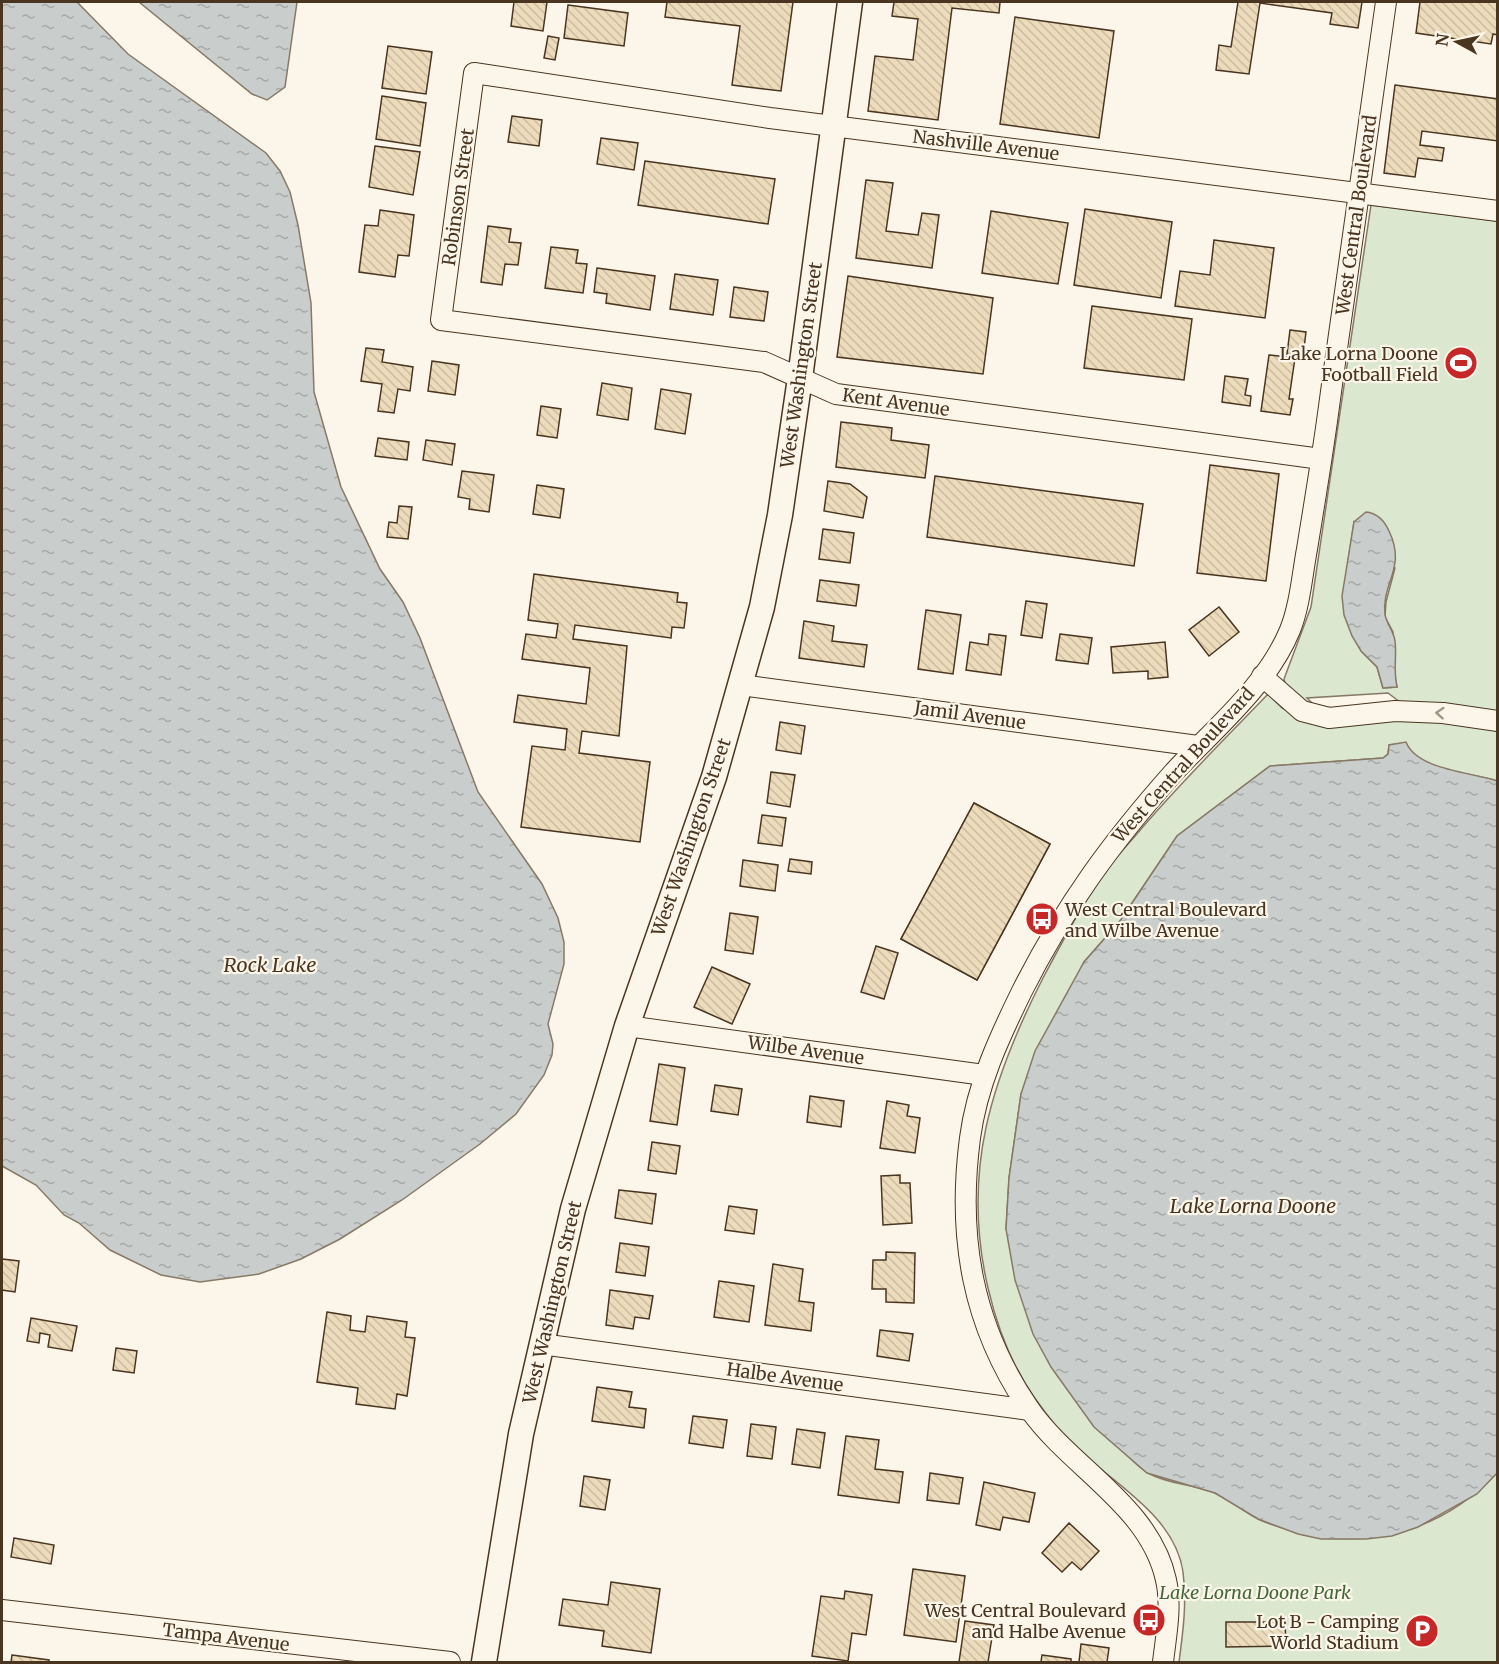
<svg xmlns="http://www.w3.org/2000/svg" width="1499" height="1664" font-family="Merriweather,serif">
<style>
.park{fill:#dce7d0;stroke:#887966;stroke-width:1.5;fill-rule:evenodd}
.water{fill:url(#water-ripples);stroke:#887966;stroke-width:1.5}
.building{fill:url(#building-back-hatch);stroke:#4a3520;stroke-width:1.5;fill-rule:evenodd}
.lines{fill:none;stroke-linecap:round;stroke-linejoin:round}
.minor-casing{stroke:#4a3520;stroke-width:22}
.major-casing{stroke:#4a3520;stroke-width:27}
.minor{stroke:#fbf6e9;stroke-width:20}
.major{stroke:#fbf6e9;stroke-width:24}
.oneway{stroke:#a29684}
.labels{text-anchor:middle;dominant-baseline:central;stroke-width:4.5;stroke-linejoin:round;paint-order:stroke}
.street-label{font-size:18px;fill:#4a3520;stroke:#fbf6e9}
.poi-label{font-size:18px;fill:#4a3520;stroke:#fbf6e9;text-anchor:end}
.park-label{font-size:18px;font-style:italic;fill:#436837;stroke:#fbf6e9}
.water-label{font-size:20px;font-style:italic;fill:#4a3520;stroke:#fbf6e9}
</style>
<defs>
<pattern id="water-ripples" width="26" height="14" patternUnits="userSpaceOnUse" patternTransform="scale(1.5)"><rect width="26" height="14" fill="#c9cecd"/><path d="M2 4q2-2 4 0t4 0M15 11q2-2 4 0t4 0" fill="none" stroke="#a5a8a6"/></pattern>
<pattern id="building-back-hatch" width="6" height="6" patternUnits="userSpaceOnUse" patternTransform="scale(1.5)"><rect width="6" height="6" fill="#ecdcbc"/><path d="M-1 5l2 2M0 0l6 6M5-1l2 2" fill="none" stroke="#ccbda1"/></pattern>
</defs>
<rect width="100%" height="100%" fill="#fbf6e9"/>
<g class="park">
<path d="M1371 205 1497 221V714L1405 706 1388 693 1307 698 1318 709 1287 692 1284 679 1311 607ZM1354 522 1395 568 1386 602 1385 617 1393 632V668L1397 687 1383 688 1377 667 1361 651 1348 562Z"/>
<path d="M1268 694 1282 708 1303 720H1436L1497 731V781C1470 772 1419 772 1405 743L1389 745 1388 754 1383 758 1270 766 1177 836 1120 921 1084 962 1021 1094 1009 1178 1006 1229 1124 1452C1131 1459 1139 1468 1148 1473 1169 1485 1195 1484 1217 1494 1232 1501 1245 1513 1260 1520 1345 1556 1433 1540 1497 1473V1662H1179C1183 1632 1187 1603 1183 1572 1175 1515 1111 1482 1074 1446 1060 1432 1046 1414 1034 1397 1011 1364 997 1327 988 1288 961 1173 991 1080 1043 978 1061 944 1079 910 1099 879 1110 863 1124 849 1136 835 1177 786 1223 741 1268 694Z"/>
</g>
<g class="water">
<path d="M2 2H77L128 54 266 153 280 171 290 192 298 225 311 303 314 392 341 487 380 569 403 602 420 638 478 792 542 884 558 918 564 942V964L548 1024 553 1044 552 1055 544 1075 516 1114 480 1144 402 1200 340 1239 301 1259 259 1274 200 1282 161 1275 110 1250 79 1223 64 1215 36 1185 2 1166Z"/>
<path d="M139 2H297L285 87 267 100 252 94Z"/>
<path d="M1366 512C1377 513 1384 520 1389 531 1407 568 1381 583 1385 615 1387 624 1394 632 1395 641 1397 657 1393 668 1397 687L1383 688 1377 667 1361 651 1352 636 1344 615 1342 596 1354 522Z"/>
<path d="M1406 742C1417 770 1471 772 1497 781V1473L1477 1494 1418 1527 1392 1536 1366 1539H1321L1298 1534 1258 1519 1215 1493 1147 1473 1094 1427 1051 1367 1033 1334 1015 1280 1006 1229 1009 1178 1021 1094 1035 1051 1084 962 1120 921 1177 836 1270 766 1383 758 1388 754 1389 745Z"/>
</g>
<g class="building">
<path d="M514 2H547L543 31 511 26Z"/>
<path d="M667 2H793L781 91 732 85 740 26 665 17Z"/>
<path d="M894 2H1000L999 13 952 8 938 120 868 111 875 56 913 60 918 19 892 16Z"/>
<path d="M1238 2H1362L1358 28 1330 24 1332 13 1260 3 1249 74 1216 70 1219 45 1231 47Z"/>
<path d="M1420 2H1498V35L1493 34 1491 44 1416 33Z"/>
<path d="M568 5 628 13 624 46 564 38Z"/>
<path d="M1015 17 1114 31 1099 138 1000 124Z"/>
<path d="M548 36 559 38 555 60 544 58Z"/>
<path d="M388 46 432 52 426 94 382 88Z"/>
<path d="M1395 85 1498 99V141L1422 131 1420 145 1444 148 1442 161 1418 158 1415 177 1384 173Z"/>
<path d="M382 96 426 103 420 146 376 139Z"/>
<path d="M512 116 542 120 539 146 508 142Z"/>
<path d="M601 138 638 143 634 170 597 164Z"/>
<path d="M375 146 420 152 413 195 369 187Z"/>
<path d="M645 161 775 179 768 224 638 205Z"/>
<path d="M866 180 893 183 886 231 918 235 922 213 939 215 932 268 856 258Z"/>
<path d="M1085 209 1172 222 1161 298 1074 285Z"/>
<path d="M380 210 414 215 409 256 398 255 395 277 359 272 365 225 378 226Z"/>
<path d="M991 211 1068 223 1058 284 982 273Z"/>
<path d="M488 226 511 229 509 242 521 243 518 265 505 264 502 285 481 282Z"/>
<path d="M1214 240 1274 248 1265 318 1175 306 1180 271 1210 275Z"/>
<path d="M551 247 578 250 576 263 587 264 583 293 545 288Z"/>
<path d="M597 268 655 276 650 310 606 303 607 294 594 292Z"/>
<path d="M675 274 718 280 713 315 670 309Z"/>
<path d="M848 276 993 298 983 374 837 357Z"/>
<path d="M734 287 768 292 764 321 730 317Z"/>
<path d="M1092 306 1192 319 1184 380 1084 368Z"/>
<path d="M1290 330 1306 332 1303 356 1287 354Z"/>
<path d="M366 348 384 350 382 362 413 367 410 391 398 389 394 413 378 411 382 384 361 381Z"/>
<path d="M1269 355 1295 358 1289 399H1293L1290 415 1261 411Z"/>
<path d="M432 361 459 365 455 395 428 391Z"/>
<path d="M1225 376 1248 379 1245 395 1251 396 1250 406 1222 402Z"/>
<path d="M602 383 632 388 628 420 597 415Z"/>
<path d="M661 389 691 394 685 434 655 429Z"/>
<path d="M541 406 561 409 557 438 537 435Z"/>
<path d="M841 422 892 428 891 440 929 445 925 478 836 467Z"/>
<path d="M378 438 409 442 407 460 375 456Z"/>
<path d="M426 440 455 444 452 465 423 460Z"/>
<path d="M1210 465 1279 474 1266 581 1197 573Z"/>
<path d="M462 471 494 475 489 512 469 509 470 499 458 497Z"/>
<path d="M935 476 1143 504 1134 566 927 537Z"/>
<path d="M828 481 850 484 867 497 863 518 824 511Z"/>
<path d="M537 485 564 489 560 518 533 514Z"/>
<path d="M399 506 412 507 408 539 387 537 389 522 397 523Z"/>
<path d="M823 529 854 533 850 563 819 559Z"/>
<path d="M534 574 678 593 677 602 687 603 684 628 672 627 671 638 575 625 573 639 627 646 619 736 582 731 579 753 650 762 640 842 521 827 532 746 565 750 567 729 514 722 518 695 586 704 590 668 522 659 526 634 556 638 558 624 528 620Z"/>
<path d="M820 580 859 585 856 606 817 601Z"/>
<path d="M1026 601 1047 604 1042 638 1021 635Z"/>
<path d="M1219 607 1239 632 1209 656 1189 630Z"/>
<path d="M926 610 961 615 953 674 918 669Z"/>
<path d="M804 621 834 626 832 641 867 645 864 667 799 658Z"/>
<path d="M989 634 1006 636 1001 675 966 670 970 642 988 645Z"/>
<path d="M1060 634 1092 638 1088 664 1056 660Z"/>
<path d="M1165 642 1168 677 1148 679V671L1113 673 1111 647Z"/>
<path d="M780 722 805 726 801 754 776 750Z"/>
<path d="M771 772 795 775 790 807 767 803Z"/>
<path d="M974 803 1050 844 977 980 901 939ZM986 831 1019 849 967 947 934 929Z"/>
<path d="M974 803 1050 844 977 980 901 939Z"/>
<path d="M762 815 786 818 782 846 758 843Z"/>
<path d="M790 859 812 862 811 874 788 871Z"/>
<path d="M743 860 778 865 775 891 740 886Z"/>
<path d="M730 913 758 917 753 954 725 950Z"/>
<path d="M876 946 898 953 884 999 861 992Z"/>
<path d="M712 967 750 984 732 1024 694 1007Z"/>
<path d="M659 1064 685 1068 677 1125 650 1121Z"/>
<path d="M715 1085 742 1089 738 1115 711 1111Z"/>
<path d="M810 1096 844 1101 841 1127 807 1122Z"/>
<path d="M887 1101 909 1105 907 1116 920 1118 915 1153 880 1148Z"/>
<path d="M652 1142 680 1146 676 1174 648 1170Z"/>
<path d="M900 1175V1183H910L912 1223 883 1225 881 1176Z"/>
<path d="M619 1190 656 1194 652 1224 615 1218Z"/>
<path d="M729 1206 757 1210 754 1234 725 1230Z"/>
<path d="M620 1243 649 1247 645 1276 616 1272Z"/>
<path d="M886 1252 915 1253 914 1303 886 1302V1289H872L873 1260H886Z"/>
<path d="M2 1259 19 1261 15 1292 2 1290Z"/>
<path d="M773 1264 803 1269 799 1301 814 1303 811 1331 765 1325Z"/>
<path d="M719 1281 754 1286 749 1322 714 1317Z"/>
<path d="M610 1290 653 1296 649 1319 635 1317 633 1329 606 1325Z"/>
<path d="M327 1312 351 1316 350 1330 365 1332 367 1316 407 1322 405 1337 415 1338 407 1396 397 1394 395 1409 356 1404 358 1388 317 1382Z"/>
<path d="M31 1318 77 1326 72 1351 48 1347 50 1335 40 1333 39 1343 27 1341Z"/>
<path d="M880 1330 913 1334 909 1361 877 1356Z"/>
<path d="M116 1348 137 1351 134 1373 113 1370Z"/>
<path d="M597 1387 632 1392 629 1407 646 1409 644 1428 592 1421Z"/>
<path d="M693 1416 727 1420 723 1448 689 1443Z"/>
<path d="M751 1424 776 1427 772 1459 747 1456Z"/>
<path d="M797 1429 825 1433 820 1468 792 1464Z"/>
<path d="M846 1436 879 1440 875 1469 903 1472 899 1503 838 1495Z"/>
<path d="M930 1473 963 1478 959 1504 927 1500Z"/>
<path d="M584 1476 610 1480 605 1510 580 1506Z"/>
<path d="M984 1482 1035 1493 1029 1522 1003 1517 1000 1530 976 1525Z"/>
<path d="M1069 1523 1099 1551 1081 1570 1072 1562 1062 1572 1042 1553Z"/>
<path d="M14 1538 54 1545 51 1564 11 1557Z"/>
<path d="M913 1569 965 1576 956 1642 904 1635Z"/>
<path d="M611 1582 660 1589 651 1653 602 1646 604 1631 559 1625 563 1599 608 1605Z"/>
<path d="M845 1591 872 1595 866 1635 852 1633 848 1661 812 1656 821 1596 844 1599Z"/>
<path d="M965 1621 994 1625 988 1662H959Z"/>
<path d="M1226 1622H1285L1286 1646 1226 1647Z"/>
<path d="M1081 1644 1109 1648 1107 1662H1079Z"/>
<path d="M12 1655 49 1660V1662H11Z"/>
<path d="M1042 1655 1071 1659V1662H1041Z"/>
</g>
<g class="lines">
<defs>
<g id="minor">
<path d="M1321 459 836 394 764 362 441 320 474 73 770 118 1498 211"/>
<path d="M1262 676 1302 711 1329 718 1395 711 1443 713 1498 721"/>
<path d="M741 685 1198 746"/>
<path d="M627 1026 984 1075"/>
<path d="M541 1344 1030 1410"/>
<path d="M2 1610 450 1662"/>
<path d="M1163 1662C1166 1636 1172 1606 1166 1580 1150 1506 1071 1468 1030 1410 972 1326 957 1237 970 1138 977 1085 999 1038 1022 991 1065 906 1111 843 1174 772 1214 729 1267 686 1290 630 1300 605 1302 576 1307 549 1314 506 1321 464 1327 421 1346 281 1366 141 1386 2"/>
</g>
<path id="major" d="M484 1662 521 1434 573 1209 627 1026 714 777 762 607 780 515 800 378 850 2"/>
</defs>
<use href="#minor" class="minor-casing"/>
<use href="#major" class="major-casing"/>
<use href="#minor" class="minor"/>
<use href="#major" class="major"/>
</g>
<defs><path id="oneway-chevron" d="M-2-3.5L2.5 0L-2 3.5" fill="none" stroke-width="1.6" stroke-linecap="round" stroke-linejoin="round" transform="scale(1.5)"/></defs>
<use class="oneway" href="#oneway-chevron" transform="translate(1440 713) rotate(-176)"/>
<defs>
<symbol id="stadium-disc" viewBox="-11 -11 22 22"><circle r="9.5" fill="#c62828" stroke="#fbf6e9"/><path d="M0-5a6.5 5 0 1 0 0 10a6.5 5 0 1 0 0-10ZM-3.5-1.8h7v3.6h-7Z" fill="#fff"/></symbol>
<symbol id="bus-disc" viewBox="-11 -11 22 22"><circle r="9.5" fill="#c62828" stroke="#fbf6e9"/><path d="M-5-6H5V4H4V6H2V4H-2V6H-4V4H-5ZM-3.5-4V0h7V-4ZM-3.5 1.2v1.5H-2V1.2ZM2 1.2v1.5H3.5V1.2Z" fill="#fff"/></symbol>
<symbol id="parking-disc" viewBox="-11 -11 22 22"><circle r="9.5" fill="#c62828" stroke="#fbf6e9"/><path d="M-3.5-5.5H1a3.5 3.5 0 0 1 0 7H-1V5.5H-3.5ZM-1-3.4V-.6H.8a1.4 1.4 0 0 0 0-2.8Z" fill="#fff"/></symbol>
</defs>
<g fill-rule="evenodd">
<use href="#stadium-disc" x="1442" y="344" width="38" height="38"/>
<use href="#bus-disc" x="1023" y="900" width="38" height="38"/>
<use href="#bus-disc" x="1130" y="1601" width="38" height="38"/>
<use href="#parking-disc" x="1403" y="1612" width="38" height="38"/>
</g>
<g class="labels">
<g class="street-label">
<text transform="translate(986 145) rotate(7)">Nashville Avenue</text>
<text transform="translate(458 197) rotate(-82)">Robinson Street</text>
<text transform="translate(1356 215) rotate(-82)">West Central Boulevard</text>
<text transform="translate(801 365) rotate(-82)">West Washington Street</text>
<text transform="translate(896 402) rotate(8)">Kent Avenue</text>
<text transform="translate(970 715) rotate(8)">Jamil Avenue</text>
<text transform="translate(1183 765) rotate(-48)">West Central Boulevard</text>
<text transform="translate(691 837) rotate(-71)">West Washington Street</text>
<text transform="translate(806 1050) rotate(8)">Wilbe Avenue</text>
<text transform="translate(552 1302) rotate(-77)">West Washington Street</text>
<text transform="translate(785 1377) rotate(8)">Halbe Avenue</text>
<text transform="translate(226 1637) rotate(7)">Tampa Avenue</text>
</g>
<g class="poi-label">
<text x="1438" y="353">Lake Lorna Doone<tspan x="1438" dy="21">Football Field</tspan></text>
<text x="1065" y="909" text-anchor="start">West Central Boulevard<tspan x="1065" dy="21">and Wilbe Avenue</tspan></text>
<text x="1126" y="1610">West Central Boulevard<tspan x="1126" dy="21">and Halbe Avenue</tspan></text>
<text x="1399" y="1621">Lot B - Camping<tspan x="1399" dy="21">World Stadium</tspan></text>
</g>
<g class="park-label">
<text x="1255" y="1592">Lake Lorna Doone Park</text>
</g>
<g class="water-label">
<text x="270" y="964">Rock Lake</text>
<text x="1253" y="1205">Lake Lorna Doone</text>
</g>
</g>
<rect width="1499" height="1664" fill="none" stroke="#4a3520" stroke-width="6"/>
<g transform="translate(1457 42) rotate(278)" stroke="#fbf6e9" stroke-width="4.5" paint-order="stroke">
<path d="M0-4.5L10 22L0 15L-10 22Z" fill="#4a3520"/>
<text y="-9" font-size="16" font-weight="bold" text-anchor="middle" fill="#4a3520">N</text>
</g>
</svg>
